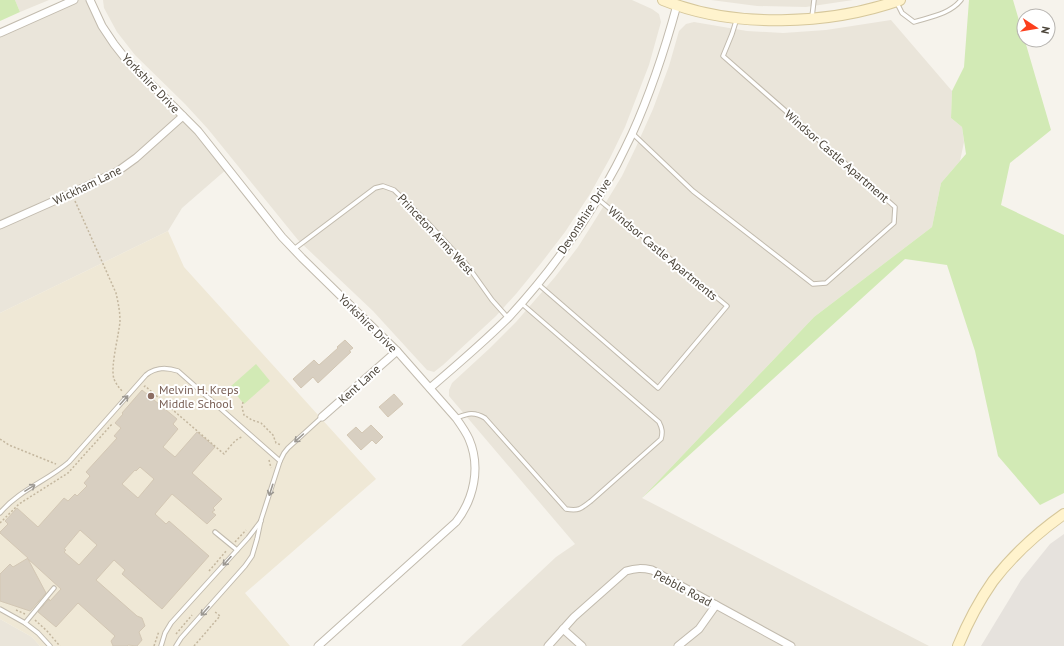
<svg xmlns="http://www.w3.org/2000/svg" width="1064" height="646" font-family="'PT Sans',sans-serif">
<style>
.residential{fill:#eae5da}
.industrial{fill:#e6e2dd}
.education{fill:#efe8d6}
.green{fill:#d2eab5}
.building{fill:#d8cfc1;stroke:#d3c7b4;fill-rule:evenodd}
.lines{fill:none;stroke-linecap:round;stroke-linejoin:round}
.lane-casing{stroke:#c2bbae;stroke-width:5.5}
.street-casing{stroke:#c2bbae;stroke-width:9}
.secondary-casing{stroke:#d6c79b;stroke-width:12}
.path{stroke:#c4b79f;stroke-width:1.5;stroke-dasharray:2 2;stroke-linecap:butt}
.lane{stroke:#fff;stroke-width:3.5}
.street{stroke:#fff;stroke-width:7}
.secondary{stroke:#fff3cd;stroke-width:10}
.oneway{stroke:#9c9892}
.education-dot{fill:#8d6e63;stroke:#fff;stroke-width:1.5}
.labels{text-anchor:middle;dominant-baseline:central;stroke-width:4;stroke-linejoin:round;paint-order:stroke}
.street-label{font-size:12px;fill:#4b4439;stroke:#fff}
.education-label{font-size:12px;fill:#785e54;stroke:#fff;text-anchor:start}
</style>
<rect width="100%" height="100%" fill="#f6f3ec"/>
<g class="residential">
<path d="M15 0H49L20 12Z"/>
<path d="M74 0H90L114 44 228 168 182 208 168 231 0 313V33Z"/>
<path d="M103 0H632L652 9 659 14 661 22 649 65 625 127 610 158 590 194 565 232 542 262 516 294 496 316 443 365 434 372 427 370 373 311 298 240 208 129 185 104 135 55 117 32 104 8Z"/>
<path d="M711 0H853L806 7 757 6Z"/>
<path d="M891 20 952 91 951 118 962 127 964 142 960 161 941 183 932 227 814 317 642 498 929 646H461L556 557 575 544 449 396V390L452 383 490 348 516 322 555 277 578 247 600 212 622 176 636 147 653 109 669 66 679 31 686 24 694 22 747 31 783 33 826 30Z"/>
<path d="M0 619 32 637 40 646H0Z"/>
</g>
<path class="industrial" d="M1064 534V646H981L1021 580 1050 544Z"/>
<path class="education" d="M168 231 184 267 376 479 245 593 290 646H40L32 637 0 619V313Z"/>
<g class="green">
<path d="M0 0H15L20 12 0 21Z"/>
<path d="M969 0H1013L1051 130 1010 163 1001 205 1064 235V493L1040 505 998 456 975 351 947 265 905 259 642 498 814 317 932 227 941 183 966 154 962 127 951 118 952 91 964 67Z"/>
<path d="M256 364 270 381 244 404 230 387Z"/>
</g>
<g class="building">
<path d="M345 340 353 348 349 351 351 352 318 383 313 377 301 388 293 379 314 360 319 365 338 348 337 347Z"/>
<path d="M142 390 177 419 173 424 178 429 163 447 175 457 197 432 215 447 192 473 222 499 213 508 215 510 212 512 216 515 207 524 172 494 155 514 166 524 169 521 209 556 162 609 122 574 125 570 114 560 96 580 137 616 142 618 145 626 139 632 142 640 137 646 128 645 127 646H113L111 641 115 636 78 603 56 627 38 612 49 599 50 601 61 589 28 559 46 593 30 611 0 601V574L10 564 13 567 28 558 0 533V532L8 524 5 521 17 508 38 527 64 498 68 501 75 494 77 496 87 486 84 483 90 476 86 472 117 438 114 436 121 428 115 423 123 414 122 413ZM140 467 154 479 138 498 122 484 135 470 136 471ZM80 530 97 545 79 565 64 552 66 550 64 549Z"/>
<path d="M394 394 403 404 388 417 379 407Z"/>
<path d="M371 425 383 437 376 444 372 440 361 450 347 435 356 427 362 433Z"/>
</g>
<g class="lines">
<defs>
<g id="lane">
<path d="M897 3 902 13 914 22C930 17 950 14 961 0"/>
<path d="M812 17 814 0"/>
<path d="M632 133 693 191 813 284 826 283 894 223 895 207 723 56 732 34 737 18"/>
<path d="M294 249 375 188 383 186 394 190 425 220 467 265 492 300 508 318"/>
<path d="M538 284 658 388 727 306 598 199"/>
<path d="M456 418C467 414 473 411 485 418L566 509C579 511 581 509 591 501L661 439C663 432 662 428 659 422L521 303"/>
<path d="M0 513C19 490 47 481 69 462L146 375C156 367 166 367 178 371L280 461"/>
<path d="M215 532 237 550"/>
<path d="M0 609 25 623 38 633 50 646"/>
<path d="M25 623 54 588"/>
<path d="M161 646 165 633 171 623 248 538 261 521"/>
<path d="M176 646 181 638 245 566 252 556 257 539 261 520 280 461 284 453 288 448 322 417"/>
</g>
<g id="street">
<path d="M90 0 102 26 114 44 125 58 198 131 282 237 302 258 397 351 456 418C461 425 466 432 469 439 481 467 474 499 456 522L318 646"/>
<path d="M0 33 74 0"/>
<path d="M0 225 72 193 118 171 136 158 183 116"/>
<path d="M430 388C457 365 484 342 509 317 559 263 601 201 632 134 651 92 665 49 677 5"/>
<path d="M322 417 397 351"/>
<path d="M563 629 582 646"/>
<path d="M548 646 574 617 626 571C636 568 642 568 652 570L791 646"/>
<path d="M678 646 699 629 716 605"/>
</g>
<g id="secondary">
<path d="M663 0C734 29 829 25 900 0"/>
<path d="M958 646C967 624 979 601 993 581 1013 555 1037 533 1064 514"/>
</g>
</defs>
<use href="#lane" class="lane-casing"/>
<use href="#street" class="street-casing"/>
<use href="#secondary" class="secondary-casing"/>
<g class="path">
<path d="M75 201 116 293C118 302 120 311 120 321 119 335 110 367 114 379 116 384 119 388 123 392"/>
<path d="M144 387 145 386 224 454C229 448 235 439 242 437"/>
<path d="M243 402 242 407 244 415 252 420 261 423 273 435 276 443 281 445"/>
<path d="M0 439 9 445 56 464"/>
<path d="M269 460 271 468"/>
<path d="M0 523 19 504 68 473 113 423"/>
<path d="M235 542 246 530"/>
<path d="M209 571 227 550"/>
<path d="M16 610 25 614"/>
<path d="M35 620 46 630 60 646"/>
<path d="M176 634 192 615"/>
<path d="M154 646 159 631"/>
<path d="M194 646 220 616 214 611"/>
</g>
<use href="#lane" class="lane"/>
<use href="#street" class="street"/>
<use href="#secondary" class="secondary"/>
</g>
<defs><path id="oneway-shaft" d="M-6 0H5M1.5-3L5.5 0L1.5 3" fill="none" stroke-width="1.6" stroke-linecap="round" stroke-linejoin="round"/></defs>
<g class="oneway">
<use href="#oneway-shaft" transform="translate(124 400) rotate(-48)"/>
<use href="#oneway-shaft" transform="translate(299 438) rotate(138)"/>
<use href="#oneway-shaft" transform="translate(30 488) rotate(-32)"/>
<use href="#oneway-shaft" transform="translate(271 490) rotate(108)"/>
<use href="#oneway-shaft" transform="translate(227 561) rotate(132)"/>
<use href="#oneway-shaft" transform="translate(205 611) rotate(132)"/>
</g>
<circle class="education-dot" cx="151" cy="396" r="4"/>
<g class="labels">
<g class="street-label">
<text transform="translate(151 83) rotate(46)">Yorkshire Drive</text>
<text transform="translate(837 156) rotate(41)">Windsor Castle Apartment</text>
<text transform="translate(87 185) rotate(-26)">Wickham Lane</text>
<text transform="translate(584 216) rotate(-57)">Devonshire Drive</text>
<text transform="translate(436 234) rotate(47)">Princeton Arms West</text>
<text transform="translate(663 253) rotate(40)">Windsor Castle Apartments</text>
<text transform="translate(368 323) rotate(45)">Yorkshire Drive</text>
<text transform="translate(359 384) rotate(-42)">Kent Lane</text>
<text transform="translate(683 588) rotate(28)">Pebble Road</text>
</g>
<g class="education-label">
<text x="159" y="389">Melvin H. Kreps<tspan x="159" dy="14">Middle School</tspan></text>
</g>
</g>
<g transform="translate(1036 28) rotate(102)"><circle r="19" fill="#ffffff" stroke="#b7b4b0"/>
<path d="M0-3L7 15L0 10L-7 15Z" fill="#fc3f1d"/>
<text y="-6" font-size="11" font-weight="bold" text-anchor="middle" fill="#4b4439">N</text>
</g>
</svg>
